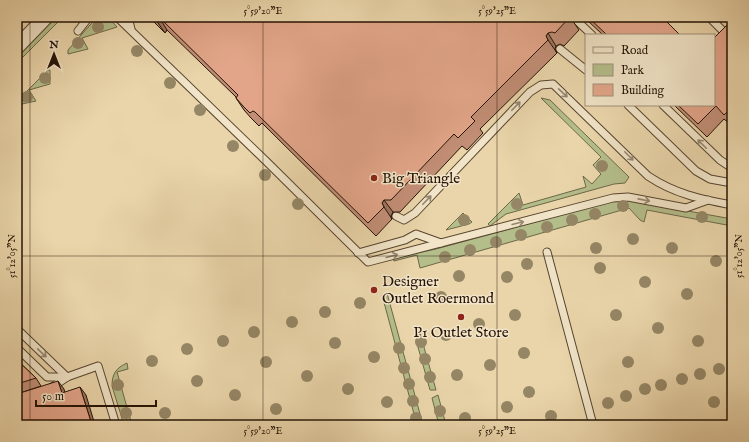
<svg xmlns="http://www.w3.org/2000/svg" width="749" height="442" font-family="'IM FELL English',serif">
<style>
.green{fill:#b4be8b;stroke:#6c6848}
.lines{fill:none;stroke-linecap:round;stroke-linejoin:round}
.lane-casing{stroke:#56442e;stroke-width:9}
.street-casing{stroke:#56442e;stroke-width:16}
.lane{stroke:#f1e4c8;stroke-width:7}
.street{stroke:#f1e4c8;stroke-width:14}
.tree{fill:#958665}
.wall{fill:#c28e76;stroke:#251305}
.shaded-wall{fill:#9e7460;stroke:#251305}
.building{fill:#e2a589;stroke:#251305}
.oneway{stroke:#958670}
.ticks{fill:none;stroke:#251305;stroke-width:1;stroke-opacity:0.45}
.poi-dot{fill:#8f2418;stroke:#f1e4c8;stroke-width:1.5}
.labels{text-anchor:middle;dominant-baseline:central;stroke-width:3;stroke-linejoin:round;paint-order:stroke}
.poi-label{font-size:15px;fill:#251305;stroke:#f1e4c8;text-anchor:start}
.neatline{fill:none;stroke:#251305;stroke-width:1.5}
.ticks-label{font-size:10px;text-anchor:middle;fill:#251305}
</style>
<rect width="100%" height="100%" fill="#ead5aa"/>
<filter id="stains"><feTurbulence type="fractalNoise" baseFrequency=".005" numOctaves="4"/><feColorMatrix values="0 0 0 0 .2 0 0 0 0 .09 0 0 0 0 .02 0 0 0 .5 -.17"/></filter>
<radialGradient id="worn" r=".72"><stop offset=".6" stop-color="#630" stop-opacity="0"/><stop offset="1" stop-color="#630" stop-opacity=".3"/></radialGradient>
<g class="green">
<path d="M53 17H59L61 19 17 63V53Z"/>
<path d="M97 17H108L117 27 82 38 88 49 68 54V50Z"/>
<path d="M48 70H50V84L29 90 36 101 17 105V101Z"/>
<path d="M541 98 550 100 629 177 625 183 614 184 506 214 490 226 488 224 519 193 523 205 586 187 583 176 592 184 601 174 593 165 601 157Z"/>
<path d="M616 200H627L732 219V226L647 210 644 222 640 220 629 208 420 268 417 255 394 261 393 258 436 249Z"/>
<path d="M463 213 472 222 469 224 446 230Z"/>
<path d="M387 293 423 425H417L382 295Z"/>
<path d="M420 333 436 390H430L416 340Z"/>
<path d="M127 363 128 369 117 372 132 425H124L112 386C112 374 116 368 127 363Z"/>
<path d="M438 395 446 425H439L432 398Z"/>
</g>
<g class="lines">
<defs>
<g id="lane">
<path d="M117 17 268 163 368 262 613 198 628 197 686 208 708 200"/>
<path d="M128 17 131 29"/>
<path d="M573 17 592 35"/>
<path d="M709 17 723 31"/>
<path d="M78 31 89 17"/>
<path d="M560 49 586 70"/>
<path d="M628 105 696 171 710 179 732 183"/>
<path d="M663 105 720 160 732 168"/>
<path d="M396 216 404 220 415 213 530 92 541 85 553 84 648 176C675 194 700 199 732 205"/>
<path d="M547 252 593 425"/>
<path d="M358 253 405 240 416 234 441 243"/>
<path d="M17 329 67 377"/>
<path d="M17 348 47 377H67"/>
<path d="M51 388 67 377 98 366 116 425"/>
</g>
<path id="street" d="M17 47 46 17"/>
</defs>
<use href="#lane" class="lane-casing"/>
<use href="#street" class="street-casing"/>
<use href="#lane" class="lane"/>
<use href="#street" class="street"/>
</g>
<g class="tree">
<circle cx="98" cy="27" r="6"/>
<circle cx="78" cy="43" r="6"/>
<circle cx="137" cy="51" r="6"/>
<circle cx="45" cy="78" r="6"/>
<circle cx="170" cy="83" r="6"/>
<circle cx="27" cy="97" r="6"/>
<circle cx="200" cy="110" r="6"/>
<circle cx="233" cy="146" r="6"/>
<circle cx="602" cy="166" r="6"/>
<circle cx="265" cy="175" r="6"/>
<circle cx="298" cy="204" r="6"/>
<circle cx="517" cy="204" r="6"/>
<circle cx="623" cy="206" r="6"/>
<circle cx="595" cy="214" r="6"/>
<circle cx="702" cy="217" r="6"/>
<circle cx="464" cy="220" r="6"/>
<circle cx="572" cy="220" r="6"/>
<circle cx="547" cy="227" r="6"/>
<circle cx="521" cy="235" r="6"/>
<circle cx="633" cy="239" r="6"/>
<circle cx="496" cy="242" r="6"/>
<circle cx="596" cy="248" r="6"/>
<circle cx="672" cy="248" r="6"/>
<circle cx="470" cy="250" r="6"/>
<circle cx="445" cy="257" r="6"/>
<circle cx="716" cy="261" r="6"/>
<circle cx="527" cy="264" r="6"/>
<circle cx="600" cy="268" r="6"/>
<circle cx="459" cy="276" r="6"/>
<circle cx="507" cy="277" r="6"/>
<circle cx="645" cy="282" r="6"/>
<circle cx="687" cy="294" r="6"/>
<circle cx="441" cy="297" r="6"/>
<circle cx="360" cy="303" r="6"/>
<circle cx="325" cy="312" r="6"/>
<circle cx="515" cy="315" r="6"/>
<circle cx="616" cy="315" r="6"/>
<circle cx="292" cy="322" r="6"/>
<circle cx="479" cy="324" r="6"/>
<circle cx="658" cy="328" r="6"/>
<circle cx="254" cy="332" r="6"/>
<circle cx="446" cy="335" r="6"/>
<circle cx="223" cy="341" r="6"/>
<circle cx="698" cy="341" r="6"/>
<circle cx="421" cy="342" r="6"/>
<circle cx="335" cy="343" r="6"/>
<circle cx="399" cy="348" r="6"/>
<circle cx="187" cy="349" r="6"/>
<circle cx="524" cy="353" r="6"/>
<circle cx="374" cy="357" r="6"/>
<circle cx="425" cy="359" r="6"/>
<circle cx="152" cy="361" r="6"/>
<circle cx="266" cy="362" r="6"/>
<circle cx="628" cy="362" r="6"/>
<circle cx="490" cy="365" r="6"/>
<circle cx="404" cy="368" r="6"/>
<circle cx="719" cy="369" r="6"/>
<circle cx="700" cy="374" r="6"/>
<circle cx="457" cy="375" r="6"/>
<circle cx="307" cy="376" r="6"/>
<circle cx="430" cy="377" r="6"/>
<circle cx="682" cy="379" r="6"/>
<circle cx="197" cy="381" r="6"/>
<circle cx="409" cy="384" r="6"/>
<circle cx="118" cy="385" r="6"/>
<circle cx="661" cy="385" r="6"/>
<circle cx="348" cy="389" r="6"/>
<circle cx="645" cy="389" r="6"/>
<circle cx="529" cy="392" r="6"/>
<circle cx="235" cy="395" r="6"/>
<circle cx="626" cy="396" r="6"/>
<circle cx="413" cy="401" r="6"/>
<circle cx="387" cy="402" r="6"/>
<circle cx="714" cy="402" r="6"/>
<circle cx="608" cy="403" r="6"/>
<circle cx="507" cy="407" r="6"/>
<circle cx="276" cy="409" r="6"/>
<circle cx="440" cy="411" r="6"/>
<circle cx="126" cy="413" r="6"/>
<circle cx="165" cy="413" r="6"/>
<circle cx="551" cy="416" r="6"/>
<circle cx="416" cy="418" r="6"/>
<circle cx="465" cy="418" r="6"/>
</g>
<g class="wall">
<path d="M149 17H570L579 30 564 46 560 44 556 46 555 49 557 53 480 129 483 133 467 150 462 146 400 212H393L391 216 392 219 376 236 264 125 262 123 259 126 251 118 244 110 236 98V97L167 30 165 33Z"/>
<path d="M580 17H662L680 35H603L588 21 586 22Z"/>
<path d="M732 20V126L724 119 707 137 674 105H714Z"/>
<path d="M17 360 36 378 41 386 17 394Z"/>
</g>
<g class="shaded-wall">
<path d="M159 17 167 30 165 33 156 20Z"/>
<path d="M548 33 556 46 555 49 557 53 548 40 546 36Z"/>
<path d="M384 200 393 212 391 216 392 219 384 207 382 203Z"/>
<path d="M58 381 64 389 67 401 62 393Z"/>
<path d="M80 387 86 395 95 425H92Z"/>
</g>
<g class="building">
<path d="M152 17H570L555 33 552 32 548 33 546 36 548 40 471 117 475 121 458 138 454 134 391 200H384L382 203 384 207 368 223 255 112 253 111 250 113 243 106 236 98 238 95 159 17 156 20Z"/>
<path d="M588 17H662L680 35H607Z"/>
<path d="M732 20V107L724 115 716 106 698 124 678 105H714V38Z"/>
<path d="M17 360 36 378 17 384Z"/>
<path d="M58 381 62 393 80 387 92 425H17V394Z"/>
</g>
<defs><path id="oneway-shaft" d="M-6 0H5M1.5-3L5.5 0L1.5 3" fill="none" stroke-width="1.6" stroke-linecap="round" stroke-linejoin="round"/></defs>
<g class="oneway">
<use href="#oneway-shaft" transform="translate(563 93) rotate(43)"/>
<use href="#oneway-shaft" transform="translate(516 106) rotate(-46)"/>
<use href="#oneway-shaft" transform="translate(702 144) rotate(-135)"/>
<use href="#oneway-shaft" transform="translate(629 156) rotate(45)"/>
<use href="#oneway-shaft" transform="translate(427 200) rotate(-46)"/>
<use href="#oneway-shaft" transform="translate(644 200) rotate(11)"/>
<use href="#oneway-shaft" transform="translate(518 223) rotate(-14)"/>
<use href="#oneway-shaft" transform="translate(392 256) rotate(-15)"/>
<use href="#oneway-shaft" transform="translate(42 353) rotate(44)"/>
</g>
<path class="ticks" d="M30 17V425M263 17V425M497 17V425M730 17V425M17 256H732"/>
<g class="poi-dot">
<circle cx="374" cy="178" r="4"/>
<circle cx="374" cy="290" r="4"/>
<circle cx="461" cy="317" r="4"/>
</g>
<g class="labels">
<g class="poi-label">
<text x="382" y="178">Big Triangle</text>
<text x="382" y="281">Designer<tspan x="382" dy="17">Outlet Roermond</tspan></text>
<text x="461" y="332" text-anchor="middle">P1 Outlet Store</text>
</g>
</g>
<rect width="749" height="442" fill="none" stroke="#ead5aa" stroke-width="44"/>
<rect x="585" y="34" width="130" height="72" fill="#f1e4c8" stroke="#9f907a"/>
<rect x="593" y="47" width="20" height="6" fill="#f1e4c8" stroke="#9f907a"/>
<text x="621" y="54" font-size="12" fill="#251305">Road</text>
<rect x="593" y="64" width="20" height="12" fill="#b4be8b" stroke="#9f907a"/>
<text x="621" y="74" font-size="12" fill="#251305">Park</text>
<rect x="593" y="84" width="20" height="12" fill="#e2a589" stroke="#9f907a"/>
<text x="621" y="94" font-size="12" fill="#251305">Building</text>
<g transform="translate(54 54)" stroke="#f1e4c8" stroke-width="3" paint-order="stroke">
<path d="M0-3L7 15L0 10L-7 15Z" fill="#251305"/>
<text y="-6" font-size="11" font-weight="bold" text-anchor="middle" fill="#251305">N</text>
</g>
<path d="M36 400v6h120v-6" fill="none" stroke="#251305" stroke-width="2"/>
<text x="42" y="400" font-size="12" fill="#251305" stroke="#f1e4c8" stroke-width="3" paint-order="stroke">50 m</text>
<rect x="22" y="22" width="705" height="398" class="neatline"/>
<g class="ticks-label">
<text x="263" y="14">5°59'20"E</text>
<text x="497" y="14">5°59'25"E</text>
<text transform="translate(11 256) rotate(-90)" y="4">51°12'05"N</text>
<text transform="translate(738 256) rotate(-90)" y="4">51°12'05"N</text>
<text x="263" y="434">5°59'20"E</text>
<text x="497" y="434">5°59'25"E</text>
</g>
<rect width="100%" height="100%" filter="url(#stains)"/>
<rect width="100%" height="100%" fill="url(#worn)"/>
</svg>
